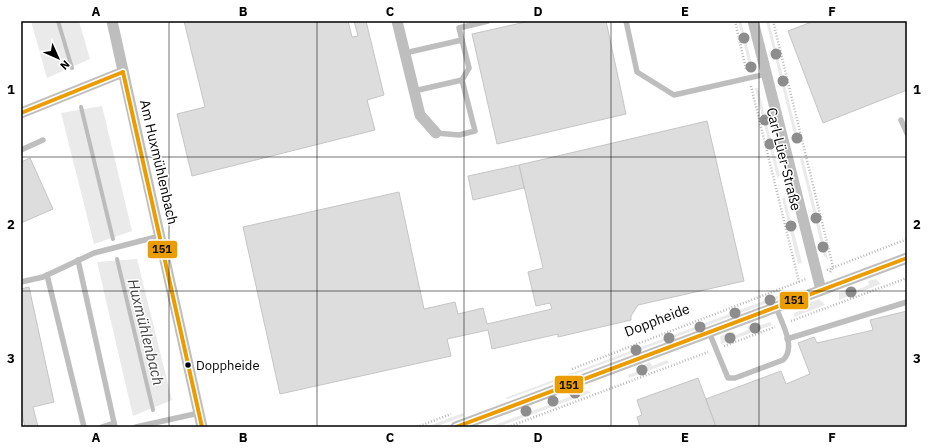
<svg xmlns="http://www.w3.org/2000/svg" width="928" height="448" font-family="'IBM Plex Sans',sans-serif">
<style>
.green{fill:#eaeaea}
.lines{fill:none;stroke-linecap:round;stroke-linejoin:round}
.stream{stroke:#bcbcbc;stroke-width:4}
.building{fill:#ddd;stroke:#c5c5c5}
.path{stroke:#b8b8b8;stroke-width:2.5;stroke-dasharray:1 2;stroke-linecap:butt}
.service{stroke:#bebebe;stroke-width:5.5}
.minor{stroke:#bebebe;stroke-width:11}
.bus-1-casing{stroke:#fff;stroke-width:7}
.bus-1{stroke:#eb9d00;stroke-width:4}
.tree{fill:#8d8d8d}
.grid{fill:none;stroke:#000;stroke-width:1;stroke-opacity:0.55}
.bus-dot{fill:#000;stroke:#fff;stroke-width:1.5}
.labels{text-anchor:middle;dominant-baseline:central;stroke-width:3;stroke-linejoin:round;paint-order:stroke}
.bus-label{font-size:13px;fill:#000;stroke:#fff;text-anchor:start}
.street-label{font-size:14px;fill:#000;stroke:#fff}
.water-label{font-size:15px;font-style:italic;fill:#414141;stroke:#fff}
.line-badge{stroke:#fff;stroke-width:1.5}
.pale-badge-label{font-size:11px;text-anchor:middle;font-weight:bold;fill:#111}
.neatline{fill:none;stroke:#000;stroke-width:1.5}
.grid-label{font-size:13px;text-anchor:middle;font-weight:bold;fill:#000}
</style>
<rect width="100%" height="100%" fill="#fff"/>
<g class="green">
<path d="M31 21H79L90 59 47 78Z"/>
<path d="M738 21H741L753 68 750 69Z"/>
<path d="M766 21H769L799 141 796 142Z"/>
<path d="M755 88H758L780 176 777 177Z"/>
<path d="M102 106 132 231 94 244 61 113Z"/>
<path d="M803 158 828 259 824 256 800 159Z"/>
<path d="M782 198H785L802 263 798 264Z"/>
<path d="M137 259 172 400 133 416 97 262Z"/>
<path d="M876 279 881 284 839 300V292L854 286 857 290 869 285 868 281Z"/>
<path d="M796 289 786 296 508 399 505 398Z"/>
<path d="M819 299 825 305 794 317V313L810 307V303Z"/>
<path d="M759 322 761 325 770 322 772 325 721 344 720 336 733 332 736 335 748 330V326Z"/>
<path d="M667 360 669 363 629 378 628 375 636 372V368L650 362 652 366Z"/>
<path d="M588 390 590 393 498 427H489Z"/>
<path d="M463 413 464 416 435 427H426Z"/>
</g>
<g class="lines">
<g class="stream">
<path d="M58 21 72 68"/>
<path d="M81 107 113 239"/>
<path d="M117 259 153 410"/>
</g>
</g>
<g class="building">
<path d="M184 21H348L352 37 358 36 354 21H366L384 95 367 100 375 130 192 176 177 114 205 107Z"/>
<path d="M530 21H606L626 114 497 144 472 34Z"/>
<path d="M814 21H907V90L823 123 788 31Z"/>
<path d="M707 121 744 281 638 305 631 316V320L558 337V334L492 349 488 330 447 339 451 356 280 394 243 227 399 192 424 309 455 302 458 314 483 308 487 324 552 309 550 303 536 306 528 272 543 268 519 165Z"/>
<path d="M30 158 53 209 21 223V162Z"/>
<path d="M519 165 524 188 473 200 468 176Z"/>
<path d="M29 287 54 402 33 407 38 427H25L21 409V289Z"/>
<path d="M907 311V427H716L706 399 781 371 786 384 810 374 798 343 814 337 817 343 873 330 870 320Z"/>
<path d="M698 378 716 427H640L637 417 642 415 637 400Z"/>
</g>
<g class="lines">
<g class="path">
<path d="M735 21 746 69"/>
<path d="M773 21 833 267 829 274"/>
<path d="M751 86 799 282"/>
<path d="M827 270 907 239"/>
<path d="M791 321 907 278"/>
<path d="M724 346 775 327"/>
<path d="M572 369 806 279"/>
<path d="M417 427 451 414"/>
<path d="M508 427 708 352"/>
</g>
<g class="service">
<path d="M626 21 637 72 674 95 766 74"/>
<path d="M405 53 462 40 459 28 488 21"/>
<path d="M414 91 462 80"/>
<path d="M901 120 907 133"/>
<path d="M436 133 459 135 475 131 462 80 469 68 462 40"/>
<path d="M21 150 43 140"/>
<path d="M78 260 115 427"/>
<path d="M47 275 84 427"/>
<path d="M21 282 43 277 94 253 160 236"/>
<path d="M709 332 728 378H735L783 360C797 347 781 322 776 307"/>
<path d="M787 339 907 302"/>
<path d="M102 427 114 423"/>
<path d="M136 427 199 413"/>
</g>
<g class="minor">
<path d="M112 21 202 427"/>
<path d="M397 21 420 115 436 133"/>
<path d="M753 21 821 290"/>
<path d="M21 113 123 72"/>
<path d="M456 427 907 258"/>
</g>
<defs>
<g id="bus-1">
<path d="M123 72 202 427"/>
<path d="M21 113 123 72"/>
<path d="M456 427 907 258"/>
</g>
</defs>
<use href="#bus-1" class="bus-1-casing"/>
<use href="#bus-1" class="bus-1"/>
</g>
<g class="tree">
<circle cx="744" cy="38" r="5.5"/>
<circle cx="776" cy="54" r="5.5"/>
<circle cx="751" cy="67" r="5.5"/>
<circle cx="783" cy="81" r="5.5"/>
<circle cx="765" cy="120" r="5.5"/>
<circle cx="797" cy="138" r="5.5"/>
<circle cx="770" cy="144" r="5.5"/>
<circle cx="816" cy="218" r="5.5"/>
<circle cx="791" cy="226" r="5.5"/>
<circle cx="823" cy="247" r="5.5"/>
<circle cx="851" cy="292" r="5.5"/>
<circle cx="770" cy="300" r="5.5"/>
<circle cx="735" cy="313" r="5.5"/>
<circle cx="700" cy="327" r="5.5"/>
<circle cx="755" cy="328" r="5.5"/>
<circle cx="669" cy="338" r="5.5"/>
<circle cx="730" cy="338" r="5.5"/>
<circle cx="636" cy="350" r="5.5"/>
<circle cx="642" cy="370" r="5.5"/>
<circle cx="575" cy="393" r="5.5"/>
<circle cx="553" cy="401" r="5.5"/>
<circle cx="526" cy="411" r="5.5"/>
</g>
<path class="grid" d="M169 21V427M317 21V427M464 21V427M611 21V427M759 21V427M21 157H907M21 291H907"/>
<circle class="bus-dot" cx="188" cy="365" r="3.5"/>
<g class="labels">
<g class="bus-label">
<text x="196" y="365">Doppheide</text>
</g>
<g class="street-label">
<text transform="translate(784 159) rotate(76)">Carl-Lüer-Straße</text>
<text transform="translate(159 162) rotate(77)">Am Huxmühlenbach</text>
<text transform="translate(657 320) rotate(-21)">Doppheide</text>
</g>
<g class="water-label">
<text transform="translate(146 332) rotate(76)">Huxmühlenbach</text>
</g>
</g>
<g class="line-badge">
<rect x="147" y="240" width="31" height="19" rx="4" fill="#eb9d00"/>
<rect x="779" y="291" width="30" height="19" rx="4" fill="#eb9d00"/>
<rect x="554" y="375" width="30" height="19" rx="4" fill="#eb9d00"/>
</g>
<g class="pale-badge-label">
<text x="162" y="253">151</text>
<text x="794" y="304">151</text>
<text x="569" y="389">151</text>
</g>
<rect width="928" height="448" fill="none" stroke="#ffffff" stroke-width="44"/>
<g transform="translate(58 58) rotate(135)" stroke="#ffffff" stroke-width="3" paint-order="stroke">
<path d="M0-3L7 15L0 10L-7 15Z" fill="#000000"/>
<text y="-6" font-size="11" font-weight="bold" text-anchor="middle" fill="#000000">N</text>
</g>
<rect x="22" y="22" width="884" height="404" class="neatline"/>
<g class="grid-label">
<text x="96" y="16">A</text>
<text x="243" y="16">B</text>
<text x="390" y="16">C</text>
<text x="538" y="16">D</text>
<text x="685" y="16">E</text>
<text x="832" y="16">F</text>
<text x="11" y="94">1</text>
<text x="917" y="94">1</text>
<text x="11" y="229">2</text>
<text x="917" y="229">2</text>
<text x="11" y="363">3</text>
<text x="917" y="363">3</text>
<text x="96" y="442">A</text>
<text x="243" y="442">B</text>
<text x="390" y="442">C</text>
<text x="538" y="442">D</text>
<text x="685" y="442">E</text>
<text x="832" y="442">F</text>
</g>
</svg>
